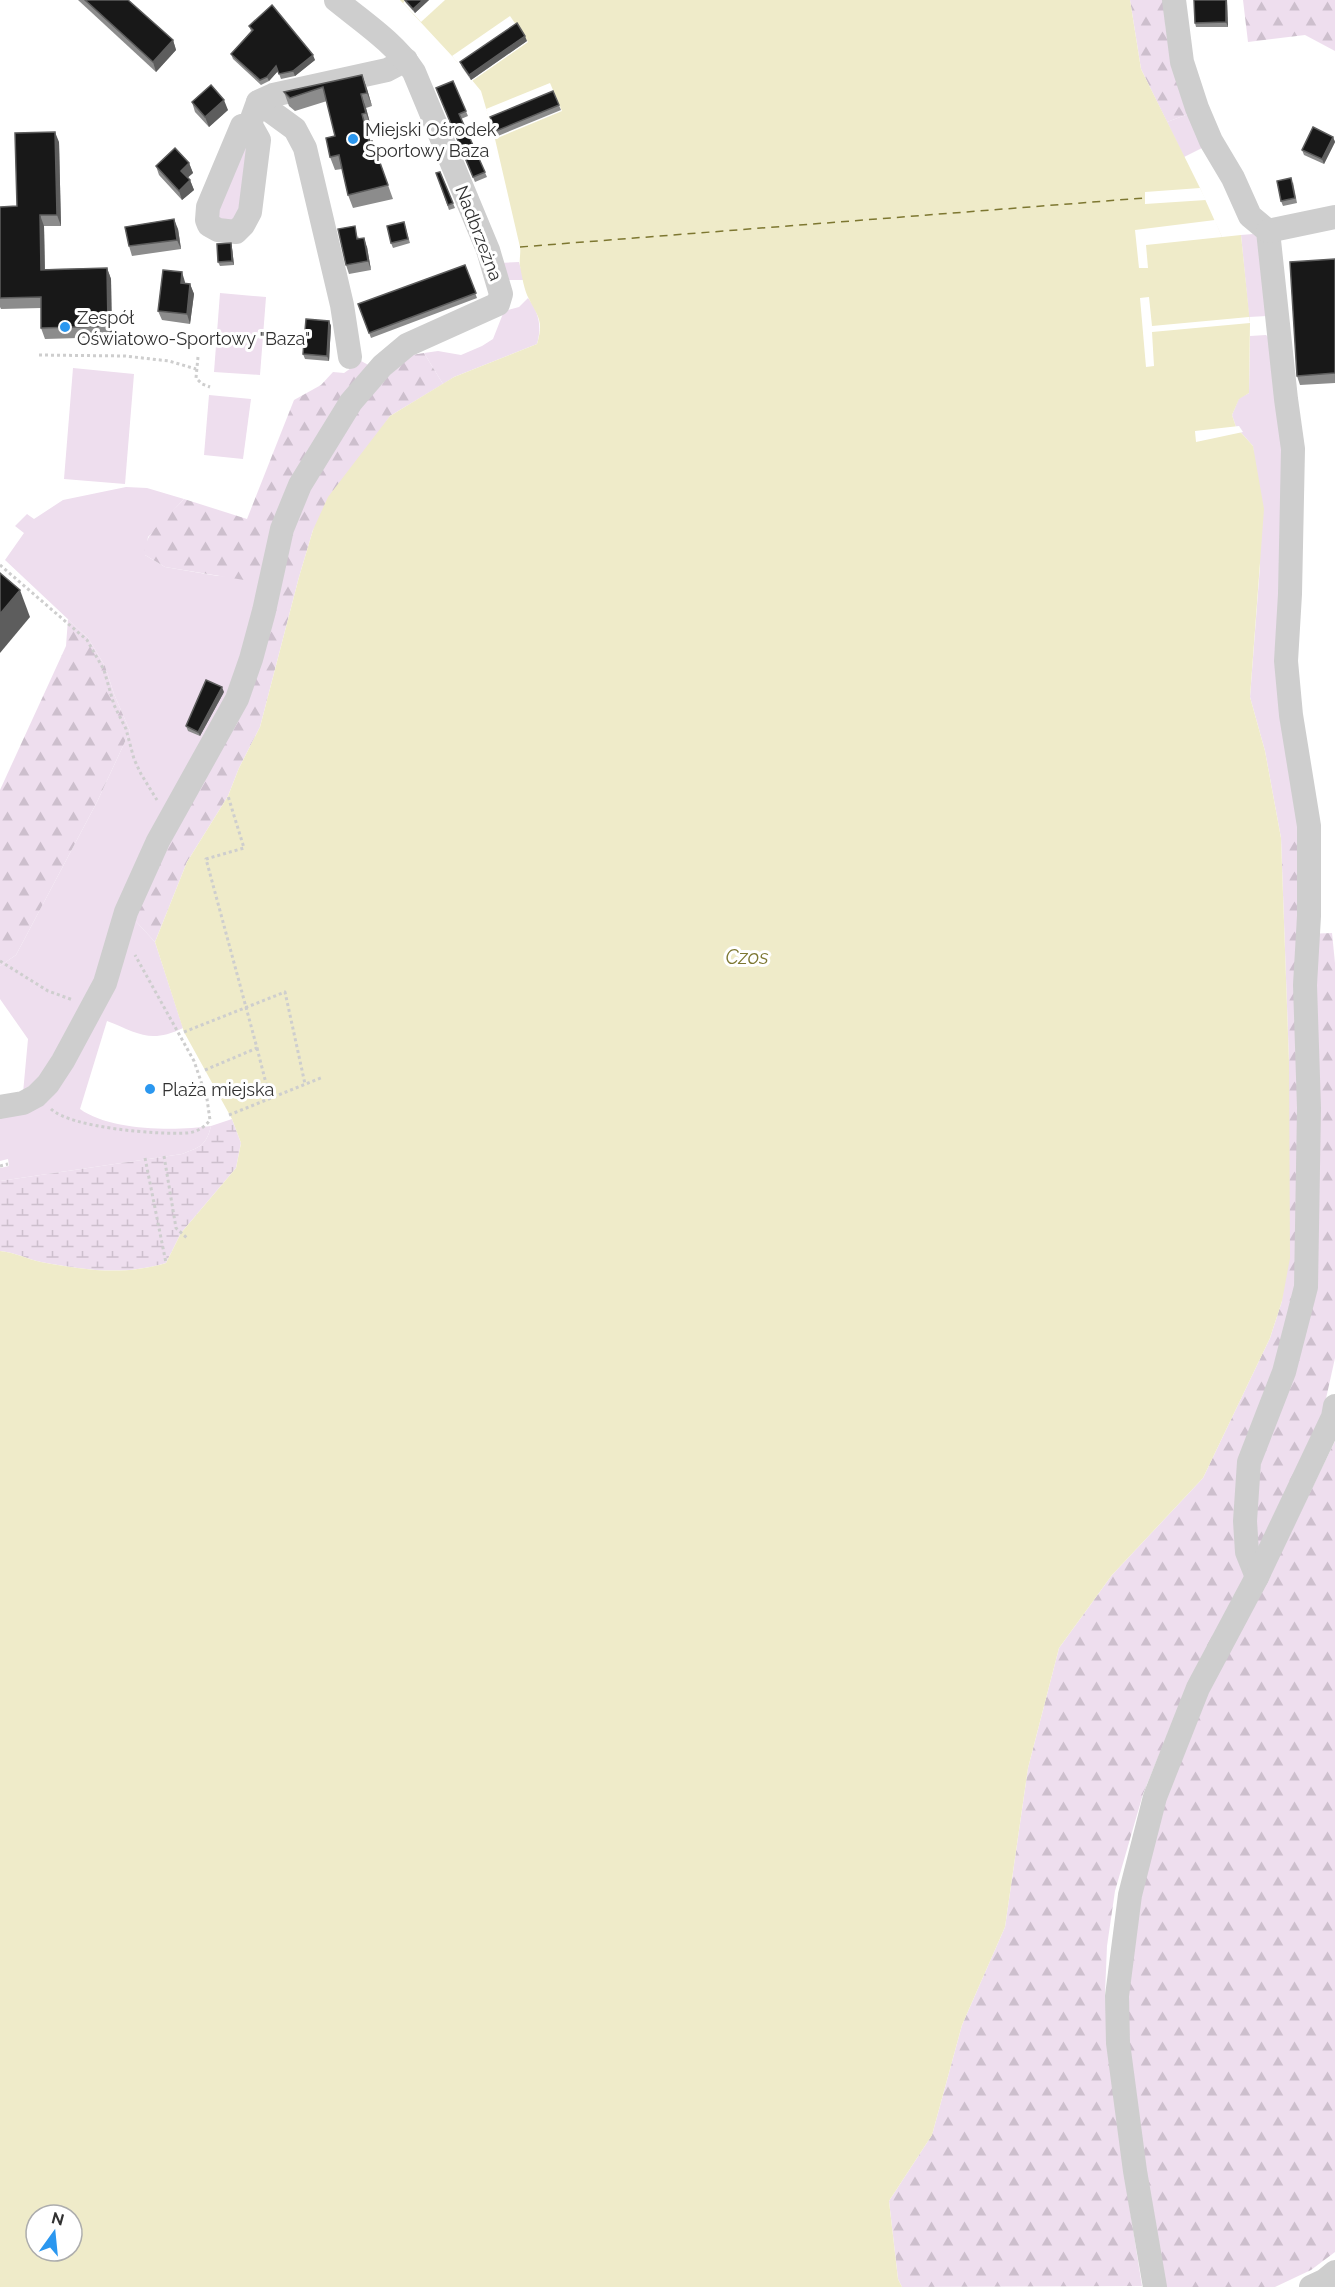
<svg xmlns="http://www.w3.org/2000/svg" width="1335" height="2287" font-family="Raleway,sans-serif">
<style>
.green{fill:#eedeee}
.forest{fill:url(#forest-firs)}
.wetland{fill:url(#wetland-marsh)}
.water{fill:#efebc9;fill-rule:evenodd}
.pier{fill:#fff}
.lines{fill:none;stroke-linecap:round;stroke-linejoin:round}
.ferry{stroke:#7d7731;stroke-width:1.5;stroke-dasharray:8 6;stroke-linecap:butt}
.path{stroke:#cecece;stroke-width:3;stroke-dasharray:3 3;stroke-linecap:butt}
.minor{stroke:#cecece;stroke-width:24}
.wall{fill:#8c8c8c}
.shaded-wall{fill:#5d5d5d}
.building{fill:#181818;stroke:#5d5d5d;stroke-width:1.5}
.poi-dot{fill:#2b97ef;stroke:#fff;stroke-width:2}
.labels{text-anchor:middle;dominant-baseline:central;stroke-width:6;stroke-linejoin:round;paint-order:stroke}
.poi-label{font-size:18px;fill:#313131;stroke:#fff;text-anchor:start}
.street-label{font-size:18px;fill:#313131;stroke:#fff}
.water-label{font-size:20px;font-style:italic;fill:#7d7731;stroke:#fff}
</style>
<defs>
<pattern id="forest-firs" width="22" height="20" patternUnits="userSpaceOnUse" patternTransform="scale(1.5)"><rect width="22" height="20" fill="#eedeee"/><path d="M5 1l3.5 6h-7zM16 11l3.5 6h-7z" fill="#cdbfcd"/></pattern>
<pattern id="wetland-marsh" width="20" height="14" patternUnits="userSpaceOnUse" patternTransform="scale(1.5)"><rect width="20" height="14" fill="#eedeee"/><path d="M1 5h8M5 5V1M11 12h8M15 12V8" fill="none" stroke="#cdbfcd"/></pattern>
</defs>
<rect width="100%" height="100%" fill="#fff"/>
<g class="green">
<path d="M1191 113 1202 148 1184 157 1167 122Z"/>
<path d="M250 134 241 220 220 223 214 208Z"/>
<path d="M1253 234 1260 239 1267 316 1249 317 1241 235Z"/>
<path d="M519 262 524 280H505L499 263Z"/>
<path d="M220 293 266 297 260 375 214 372Z"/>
<path d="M528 298C539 313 542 326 537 344L454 377 443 384 424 353 438 351 461 355 482 346 493 339 504 311 519 307Z"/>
<path d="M1266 335 1268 337 1286 449 1301 838H1281L1265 751 1250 697 1260 566 1253 446 1236 427 1232 415 1239 398 1249 393 1250 336Z"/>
<path d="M73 368 134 374 125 484 64 479Z"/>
<path d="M209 395 251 399 243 459 204 455Z"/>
<path d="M126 487 147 488 184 499 148 537 145 555 165 567 218 576 265 577 250 644 103 973 58 1058 23 1093 28 1039 0 999V966L16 955 97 802 130 731 114 694 105 666 88 638 5 560 24 533 15 526 27 514 34 519 63 500Z"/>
<path d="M130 915 155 942 183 1028C150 1044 138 1033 107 1021L80 1109C110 1131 176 1131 211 1126 206 1146 200 1147 182 1154L0 1181V1168L9 1166 8 1159 0 1161V1114L23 1112Z"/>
</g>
<g class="forest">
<path d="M1130 0H1164L1166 31 1191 113 1167 122 1141 69Z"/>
<path d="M1243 0H1335V51L1305 35 1248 42Z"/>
<path d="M424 353 443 384 390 416 313 530 299 577 260 727 239 768 228 796 187 862 155 942 130 915 193 794 292 520 362 401 411 355Z"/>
<path d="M361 361 374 368 265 577 244 580 165 567 145 555C142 533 170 515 184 499L247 519 294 400 321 385 333 372 344 373Z"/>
<path d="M68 619 88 638 105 666 114 694 130 731 97 802 16 955 0 966V790L66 646Z"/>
<path d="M1281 838H1301L1305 934 1332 933 1335 963V1358L1323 1412 1249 1572 1189 1682 1143 1794 1115 1891 1107 1946 1105 1994 1124 2172 1142 2286 902 2287 898 2279 889 2201 932 2135 962 2025 1005 1927 1028 1768 1059 1648 1112 1575 1203 1478 1270 1338 1282 1301 1289 1062Z"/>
<path d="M1335 1441V2252L1311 2270 1275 2287H1163L1129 2077 1128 1950 1164 1800 1207 1693 1265 1585Z"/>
</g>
<path class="wetland" d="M232 1119 241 1143 236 1168 181 1233 166 1263C123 1276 84 1270 41 1262 27 1259 14 1252 0 1251V1181L182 1154C200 1147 206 1146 211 1126Z"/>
<path class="water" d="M400 0H1130L1141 69 1200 188 1222 237 1241 235 1250 323 1249 393 1239 399 1232 415 1236 427 1253 446 1264 509 1250 697 1265 751 1281 838 1289 1062 1290 1258 1282 1301 1270 1338 1203 1478 1112 1575 1059 1648 1028 1768 1005 1927 962 2025 932 2135 889 2201 898 2279 902 2287H0V1251C14 1252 27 1259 41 1262 84 1270 123 1276 166 1263L181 1233 236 1168 241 1143 232 1119 184 1032 155 942 187 862 228 796 239 768 260 727 299 577 313 530 328 497 390 416 454 377 537 344C544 321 538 317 529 299 524 290 522 276 520 266 519 259 521 253 520 247L495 139 481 91 452 56ZM36 2215H72V2251H36Z"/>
<g class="pier">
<path d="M406 0H445L421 22 403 3Z"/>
<path d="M510 16 528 42 472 81 452 56Z"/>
<path d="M550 83 562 111 495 139 486 109Z"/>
<path d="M1200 188 1206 200 1145 204V192Z"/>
<path d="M1215 220 1222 237 1146 245 1148 268H1139L1135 230Z"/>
<path d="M1149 297 1152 326 1249 317 1250 323 1152 332 1154 366 1146 367 1140 298Z"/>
<path d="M1239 426 1243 432 1196 442 1195 431Z"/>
</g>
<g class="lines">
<path class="ferry" d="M520 247 1144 198"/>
<g class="path">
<path d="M39 355 125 356 169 361 196 369"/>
<path d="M198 357 196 378 202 384 210 387"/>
<path d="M0 565 87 640 104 670 114 705 126 729 134 759 141 774 157 800"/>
<path d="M0 961 48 991 73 1000"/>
<path d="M184 1032 285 992 305 1084"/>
<path d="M257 1048 270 1099"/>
<path d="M205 1070 257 1048 206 859 244 848 228 796"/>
<path d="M51 1109C71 1128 159 1135 187 1133 197 1132 205 1127 210 1120L207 1099 194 1061 135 955"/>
<path d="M229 1115 323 1077"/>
<path d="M164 1156 176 1228 188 1239"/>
<path d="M145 1158 166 1263"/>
<path d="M0 1166 8 1164"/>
</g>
<g class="minor">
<path d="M1174 0 1182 62 1197 108 1211 141 1233 178 1250 216 1268 231 1286 399 1293 449 1290 594 1286 661 1291 715 1309 826V916L1305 985 1309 1108 1306 1287 1284 1372 1249 1462 1245 1521 1247 1552 1257 1577"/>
<path d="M258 102 295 129 305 148 342 305 350 357"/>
<path d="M250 124 242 126 208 207 207 220 209 225 218 230 236 232 243 225 250 212 259 140 250 124 258 102 273 95 387 70 406 60"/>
<path d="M1268 231 1335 217"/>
<path d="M0 1107 23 1103 36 1096 48 1084 63 1061 105 983 126 912 158 841 237 699 251 659 264 611 282 529 300 485 351 402 382 366 407 345 498 304 501 294 488 250 414 72C395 43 363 22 336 0"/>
<path d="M1155 2287 1135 2171 1118 2043 1117 1996 1130 1895 1155 1797 1198 1688 1257 1577 1333 1417 1335 1406"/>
<path d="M1311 2287 1324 2281 1335 2272"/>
</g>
</g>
<g class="wall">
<path d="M78 0H128L173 40 176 50 156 72Z"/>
<path d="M404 0H429L415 13 406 3Z"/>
<path d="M1194 0H1227L1228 27H1196L1195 23Z"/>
<path d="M249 26 315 60 295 76 281 79 278 71 269 81 261 85 233 59 231 54 251 31Z"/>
<path d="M527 41 471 80 462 67 460 62Z"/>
<path d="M362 75 367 89 372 106 366 108 371 127H367L370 141H372L378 160H379L393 199 353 208 348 195 342 169 335 170 330 157 335 136 327 101 295 111 289 106 284 92Z"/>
<path d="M453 81 468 116 461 119 487 177 475 182 436 88Z"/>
<path d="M553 91 561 110 498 136 490 117Z"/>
<path d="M192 102 228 110 209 127 195 112Z"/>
<path d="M1333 137 1335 142 1324 164 1304 155 1302 150Z"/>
<path d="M59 142 61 226H44L45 269 107 268 111 279 112 337 45 339 41 328V308L1 309 0 307V207L17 206Z"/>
<path d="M189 163 193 173 188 177 190 180 194 190 182 200 159 175 156 166Z"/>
<path d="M440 172 455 208 449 210 436 173Z"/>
<path d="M1293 182 1297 203 1283 206 1281 201Z"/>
<path d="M404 222 410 243 393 248 391 243Z"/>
<path d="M178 229 181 249 132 256 129 246Z"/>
<path d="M358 236 359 239 367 247 371 270 349 274 346 265Z"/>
<path d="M231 243 232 248 234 265 220 266 218 262Z"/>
<path d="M1335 259V383L1300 385 1297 376Z"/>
<path d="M465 265 477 298 371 338 358 304Z"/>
<path d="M185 282V284H190L194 294 190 324 162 320 158 311Z"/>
<path d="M329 321 331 326 329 361 305 359 303 354Z"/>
<path d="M224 692 200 736 188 731 186 726Z"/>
</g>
<g class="shaded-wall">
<path d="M423 0H429L415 13 413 9Z"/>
<path d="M1226 0H1227L1228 27 1226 22Z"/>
<path d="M525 36 527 41 471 80 469 75Z"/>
<path d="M173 40 176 50 156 72 153 62Z"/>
<path d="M313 55 315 60 295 76 293 71Z"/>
<path d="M276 66 278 71 269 81 267 77Z"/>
<path d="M362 75 367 89 372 106 367 93Z"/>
<path d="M361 94 366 108 371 127 366 113Z"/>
<path d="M224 100 228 110 209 127 205 117Z"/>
<path d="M362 114 367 127 374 156 369 142Z"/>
<path d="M55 132 59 142 61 226 57 215Z"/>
<path d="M1333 137 1335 142 1324 164 1322 159Z"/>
<path d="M372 141 377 155 381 174 376 161Z"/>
<path d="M189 163 193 173 185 180 181 171Z"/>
<path d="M190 180 194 190 182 200 179 191Z"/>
<path d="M40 215 44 226 45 280 41 270Z"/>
<path d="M174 219 178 229 181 249 177 240Z"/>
<path d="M364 238 367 247 371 270 368 261Z"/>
<path d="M231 243 232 248 234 265 232 261Z"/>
<path d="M107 268 111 279 112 337 108 326Z"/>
<path d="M182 272 185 282 184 293 181 283Z"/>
<path d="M190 284 194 294 190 324 187 314Z"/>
<path d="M329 321 331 326 329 361 327 356Z"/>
<path d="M20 590 30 617 0 653V614Z"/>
<path d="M222 687 224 692 200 736 198 732Z"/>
</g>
<g class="building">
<path d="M85 0H128L173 40 153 62Z"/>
<path d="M405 0H423L413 9Z"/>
<path d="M1194 0H1226V22L1195 23Z"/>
<path d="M272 5 313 55 293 71 279 74 276 66 267 77 260 80 231 54 253 30 249 26Z"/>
<path d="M517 23 525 36 469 75 460 62Z"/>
<path d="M362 75 367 93 361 94 366 113 362 114 369 142 372 141 376 161 379 160 388 185 348 195 339 155 330 157 326 138 335 136 323 87 290 98 284 92Z"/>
<path d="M453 81 466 111 459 114 485 172 473 177 436 88Z"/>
<path d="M211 85 224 100 205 117 192 102Z"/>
<path d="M553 91 559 105 496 131 490 117Z"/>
<path d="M1313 127 1333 137 1322 159 1302 150Z"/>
<path d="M55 132 57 215H40L41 270 107 268 108 326 41 328V297L0 298V207L17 206 15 133Z"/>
<path d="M175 148 189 163 181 171 190 180 179 191 156 166Z"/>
<path d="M440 172 453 203 448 205 436 173Z"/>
<path d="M1291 178 1295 198 1281 201 1277 181Z"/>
<path d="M174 219 177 240 129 246 125 227Z"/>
<path d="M404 222 408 239 391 243 387 226Z"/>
<path d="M355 226 357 239 364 238 368 261 346 265 338 229Z"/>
<path d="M231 243 232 261 218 262 217 244Z"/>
<path d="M1335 259V373L1297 376 1290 262Z"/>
<path d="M465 265 476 293 369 333 358 304Z"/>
<path d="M163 270 182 272 181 283 190 284 187 314 158 311Z"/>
<path d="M306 319 329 321 327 356 303 354Z"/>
<path d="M0 573 20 590 0 614Z"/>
<path d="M206 680 222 687 198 732 186 726Z"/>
</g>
<g class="poi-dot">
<circle cx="353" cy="139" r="6"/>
<circle cx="65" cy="327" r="6"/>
<circle cx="150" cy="1089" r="6"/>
</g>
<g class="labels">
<g class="poi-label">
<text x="365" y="129">Miejski Ośrodek<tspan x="365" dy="21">Sportowy Baza</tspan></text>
<text x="77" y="317">Zespół<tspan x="77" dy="21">Oświatowo-Sportowy "Baza"</tspan></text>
<text x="162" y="1089">Plaża miejska</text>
</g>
<g class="street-label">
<text transform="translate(479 233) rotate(69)">Nadbrzeżna</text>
</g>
<g class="water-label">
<text x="747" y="957">Czos</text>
</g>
</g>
<g transform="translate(54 2233) rotate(15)"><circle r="28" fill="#ffffff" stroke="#adadad" stroke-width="1.5"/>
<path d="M0-4.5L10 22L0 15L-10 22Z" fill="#2b97ef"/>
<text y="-9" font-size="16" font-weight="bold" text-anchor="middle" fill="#313131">N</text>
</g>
</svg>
